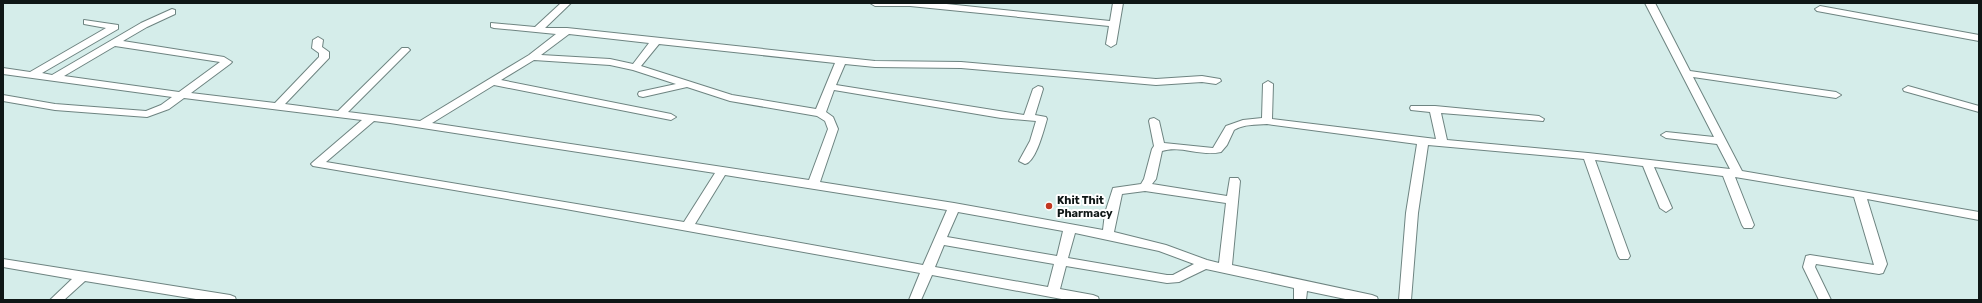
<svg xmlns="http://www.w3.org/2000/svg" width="1982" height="303" font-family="Rubik,sans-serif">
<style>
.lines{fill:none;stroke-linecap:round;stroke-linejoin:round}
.minor-casing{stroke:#6e8481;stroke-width:2}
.minor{fill:#fff;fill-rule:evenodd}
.poi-dot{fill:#c23720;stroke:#fff;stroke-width:1.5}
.labels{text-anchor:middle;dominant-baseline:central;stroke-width:4;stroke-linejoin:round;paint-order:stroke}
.poi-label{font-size:11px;font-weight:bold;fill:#0f1716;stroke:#fff;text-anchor:start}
</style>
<rect width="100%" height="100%" fill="#d5edea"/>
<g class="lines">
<defs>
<g id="minor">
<path d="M561 3H571L545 28H567L875 61 961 62 1156 79 1202 76 1220 79 1221 81 1216 84 1202 82 1156 85 961 68 875 67 845 64 836 85 1024 115 1033 89 1038 86 1042 87 1043 89 1035 115 1046 117 1047 119C1044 129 1036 162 1025 164L1019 161 1030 141 1036 121 1001 118 834 90 826 112 833 117 838 129 820 182 954 203 1103 230 1105 213 1113 188 1141 184 1144 179 1152 149 1154 146 1149 121 1150 119 1154 118 1159 121 1164 143 1213 148 1226 126 1243 120 1262 118 1263 84 1268 81 1273 84 1272 119 1436 139 1430 112 1411 110 1410 108 1411 106H1435L1539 116 1544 119 1543 121 1441 113 1447 140 1588 153 1730 169 1717 144 1666 138 1661 135 1666 132 1714 137 1645 3H1655L1690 71 1836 92 1841 95 1836 98 1693 77 1742 171 1979 212V220L1867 199 1887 264 1883 273 1879 274 1816 264 1815 267 1831 300H1819L1803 267 1806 256 1810 255 1874 265 1854 197 1735 177 1754 225 1752 228H1744L1742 225 1723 176 1654 167 1672 208 1666 212 1660 208 1643 166 1595 160 1630 256 1628 259H1620L1618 256 1584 159 1428 145 1418 213 1411 300H1399L1406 213 1417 144 1267 124C1255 125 1244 124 1234 130L1227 145 1221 152C1201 157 1181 145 1162 151L1156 179 1152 184 1227 196 1230 178H1238L1240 181 1232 265 1372 295 1377 297 1378 300H1350L1307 291 1306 300H1294V288L1206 269 1179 282 1167 283 1066 266 1060 289 1093 295 1098 297 1099 300H1067L932 275 921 300H909L920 273 560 208 313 166 311 164 313 162 362 120 184 98 169 109 147 117 55 110 3 101V95L55 104 146 111 161 105 172 97 3 74V68L30 72 106 28 84 24V20L118 25V29L42 73 52 75 141 23 172 9 175 10V14L147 27 123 41 224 57 232 62 230 64 191 93 275 103 319 57V53L312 48 313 40 318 37 323 40 322 47 329 52V58L285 104 338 111 402 48H408L410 50 348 112 420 121 529 55 556 34 494 28 491 27V23L535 27ZM569 34 649 43 633 64 610 59 541 55ZM659 44 835 63 816 109 732 95 641 66ZM115 46 220 62 179 92 64 76ZM534 60 610 65 633 70 676 84 639 92 638 94 639 96 643 97 687 87 730 101 817 116 825 121 828 129 809 180 432 123 494 85 671 120 676 117 671 114 501 80ZM374 121 390 123 715 173 684 222 326 162ZM725 175 947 210 923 265 695 224ZM1145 191 1226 203 1219 263 1207 260 1166 245 1114 232 1122 194ZM958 212 1063 231 1057 256 947 237ZM1075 233 1159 251 1194 264 1173 275H1167L1068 258ZM944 245 1054 264 1048 287 935 267Z"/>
<path d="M870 3H937L1110 21 1113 3H1123L1116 44 1111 47 1106 44 1109 26 910 6H875Z"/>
<path d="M1820 6 1979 35V41L1817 11 1815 9Z"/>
<path d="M1908 86 1979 106V112L1904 91 1903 89Z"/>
<path d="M3 259 230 295 235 297 236 300H202L85 281 64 300H50L72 279 3 267Z"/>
</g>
</defs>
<use href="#minor" class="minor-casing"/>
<use href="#minor" class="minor"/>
</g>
<circle class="poi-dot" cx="1049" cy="206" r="4"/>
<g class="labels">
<g class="poi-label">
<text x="1057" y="200">Khit Thit<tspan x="1057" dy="13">Pharmacy</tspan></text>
</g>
</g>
<rect width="1982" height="303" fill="none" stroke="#0f1716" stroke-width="8"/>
</svg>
